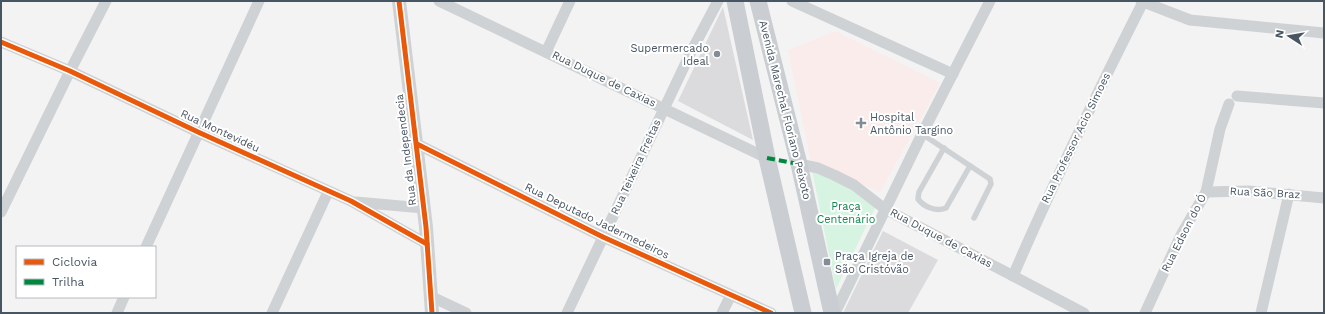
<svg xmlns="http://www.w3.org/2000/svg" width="1325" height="314" font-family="'Work Sans',sans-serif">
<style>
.medical{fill:#faecea}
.green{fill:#d7f4e2}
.building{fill:#dbdbdd}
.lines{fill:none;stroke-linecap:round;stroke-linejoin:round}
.service{stroke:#cfd2d4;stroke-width:5.5}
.minor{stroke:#cfd2d4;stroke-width:11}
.tertiary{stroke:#cfd2d4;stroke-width:14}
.primary{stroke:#caced2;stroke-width:17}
.quiet{stroke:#00873e;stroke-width:4;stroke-dasharray:8 4;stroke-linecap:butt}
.cycleway-casing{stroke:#fff;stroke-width:8}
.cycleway{stroke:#e8590c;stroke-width:5}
.poi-dot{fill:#848c95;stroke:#fff;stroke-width:1.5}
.labels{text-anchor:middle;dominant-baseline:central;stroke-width:4;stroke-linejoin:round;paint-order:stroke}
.poi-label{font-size:11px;fill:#485562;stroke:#fff;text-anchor:start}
.street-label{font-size:11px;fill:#485562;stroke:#fff}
.park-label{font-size:11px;fill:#0f874d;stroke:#fff}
</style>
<rect width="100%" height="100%" fill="#f4f3f3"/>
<path class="medical" d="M835 31 940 83 880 192 811 162 788 50Z"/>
<path class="green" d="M812 170 879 200 836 289Z"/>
<g class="building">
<path d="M723 7 753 140 678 101Z"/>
<path d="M883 231 938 260 908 313H843Z"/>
</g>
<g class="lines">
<g class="service">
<path d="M922 134 990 179 991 184 974 218"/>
<path d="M944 148 919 192 918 199C924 207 936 212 946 208L970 166"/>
</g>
<g class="minor">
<path d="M439 1 767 158"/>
<path d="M792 1 953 74"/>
<path d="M1141 1 1190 20 1324 33"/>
<path d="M1 42 70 71 198 132 351 201 427 244"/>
<path d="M546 52 570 1"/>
<path d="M1237 96 1324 103"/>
<path d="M417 144 603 237 771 313"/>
<path d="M799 164 818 168 834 175 854 185 885 209 1084 313"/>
<path d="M1206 192 1248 191 1324 198"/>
<path d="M356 202 423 208"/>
<path d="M1 212 70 71 106 1"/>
<path d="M146 247 259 1"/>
<path d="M1013 276C1053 183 1097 93 1143 2"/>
<path d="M432 297 466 313"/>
<path d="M117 313 124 297"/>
<path d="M272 313 328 192"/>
<path d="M567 313 691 52 718 1"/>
<path d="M722 313 731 295"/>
<path d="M835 313 922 134 990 1"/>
<path d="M1145 313 1181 235 1206 192 1220 129 1229 104"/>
<path d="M1261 313 1289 194"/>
</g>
<path class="tertiary" d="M399 1 426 227 432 313"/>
<g class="primary">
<path d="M735 1 767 158 803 313"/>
<path d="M758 1 799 164 832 313"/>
</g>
<path class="quiet" d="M767 158 799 164"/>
<defs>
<g id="cycleway">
<path d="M399 1 426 227 432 313"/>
<path d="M1 42 70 71 198 132 351 201 427 244"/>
<path d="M417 144 603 237 771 313"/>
</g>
</defs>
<use href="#cycleway" class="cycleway-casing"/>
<use href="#cycleway" class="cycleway"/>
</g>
<g class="poi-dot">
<circle cx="717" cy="54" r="4"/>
<path d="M859 117h4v4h4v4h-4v4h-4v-4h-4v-4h4z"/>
<rect x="823" y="258" width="8" height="8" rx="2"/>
</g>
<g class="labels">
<g class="poi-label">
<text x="709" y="48" text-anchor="end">Supermercado<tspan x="709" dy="13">Ideal</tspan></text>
<text x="870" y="117">Hospital<tspan x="870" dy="13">Antônio Targino</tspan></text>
<text x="835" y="256">Praça Igreja de<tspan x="835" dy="13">São Cristóvão</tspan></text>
</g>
<g class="street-label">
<text transform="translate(604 79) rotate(26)">Rua Duque de Caxias</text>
<text transform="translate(785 110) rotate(76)">Avenida Marechal Floriano Peixoto</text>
<text transform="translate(220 131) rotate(25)">Rua Montevidéu</text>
<text transform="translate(1076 138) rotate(-64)">Rua Professor Acio Simoes</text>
<text transform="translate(406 150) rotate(-97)">Rua da Independecia</text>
<text transform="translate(636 167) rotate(-65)">Rua Teixeira Freitas</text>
<text transform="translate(1265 193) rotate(3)">Rua São Braz</text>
<text transform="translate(597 221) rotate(26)">Rua Deputado Jadermedeiros</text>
<text transform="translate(1184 233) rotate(-63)">Rua Edson do Ó</text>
<text transform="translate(941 238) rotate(28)">Rua Duque de Caxias</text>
</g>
<g class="park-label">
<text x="846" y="206">Praça<tspan x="846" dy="13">Centenário</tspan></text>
</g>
</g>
<rect width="1325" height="314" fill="none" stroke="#485562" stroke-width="4"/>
<rect x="16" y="246" width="140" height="52" fill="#ffffff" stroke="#b6bbc0"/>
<rect x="24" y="259" width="20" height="6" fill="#e8590c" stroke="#b6bbc0"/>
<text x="52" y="266" font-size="12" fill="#485562">Ciclovia</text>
<rect x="24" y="279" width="20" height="6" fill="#00873e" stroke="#b6bbc0"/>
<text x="52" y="286" font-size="12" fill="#485562">Trilha</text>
<g transform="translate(1289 36) rotate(282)" stroke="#ffffff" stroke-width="3" paint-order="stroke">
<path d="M0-3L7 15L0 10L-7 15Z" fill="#485562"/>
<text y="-6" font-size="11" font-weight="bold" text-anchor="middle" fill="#485562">N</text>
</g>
</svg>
